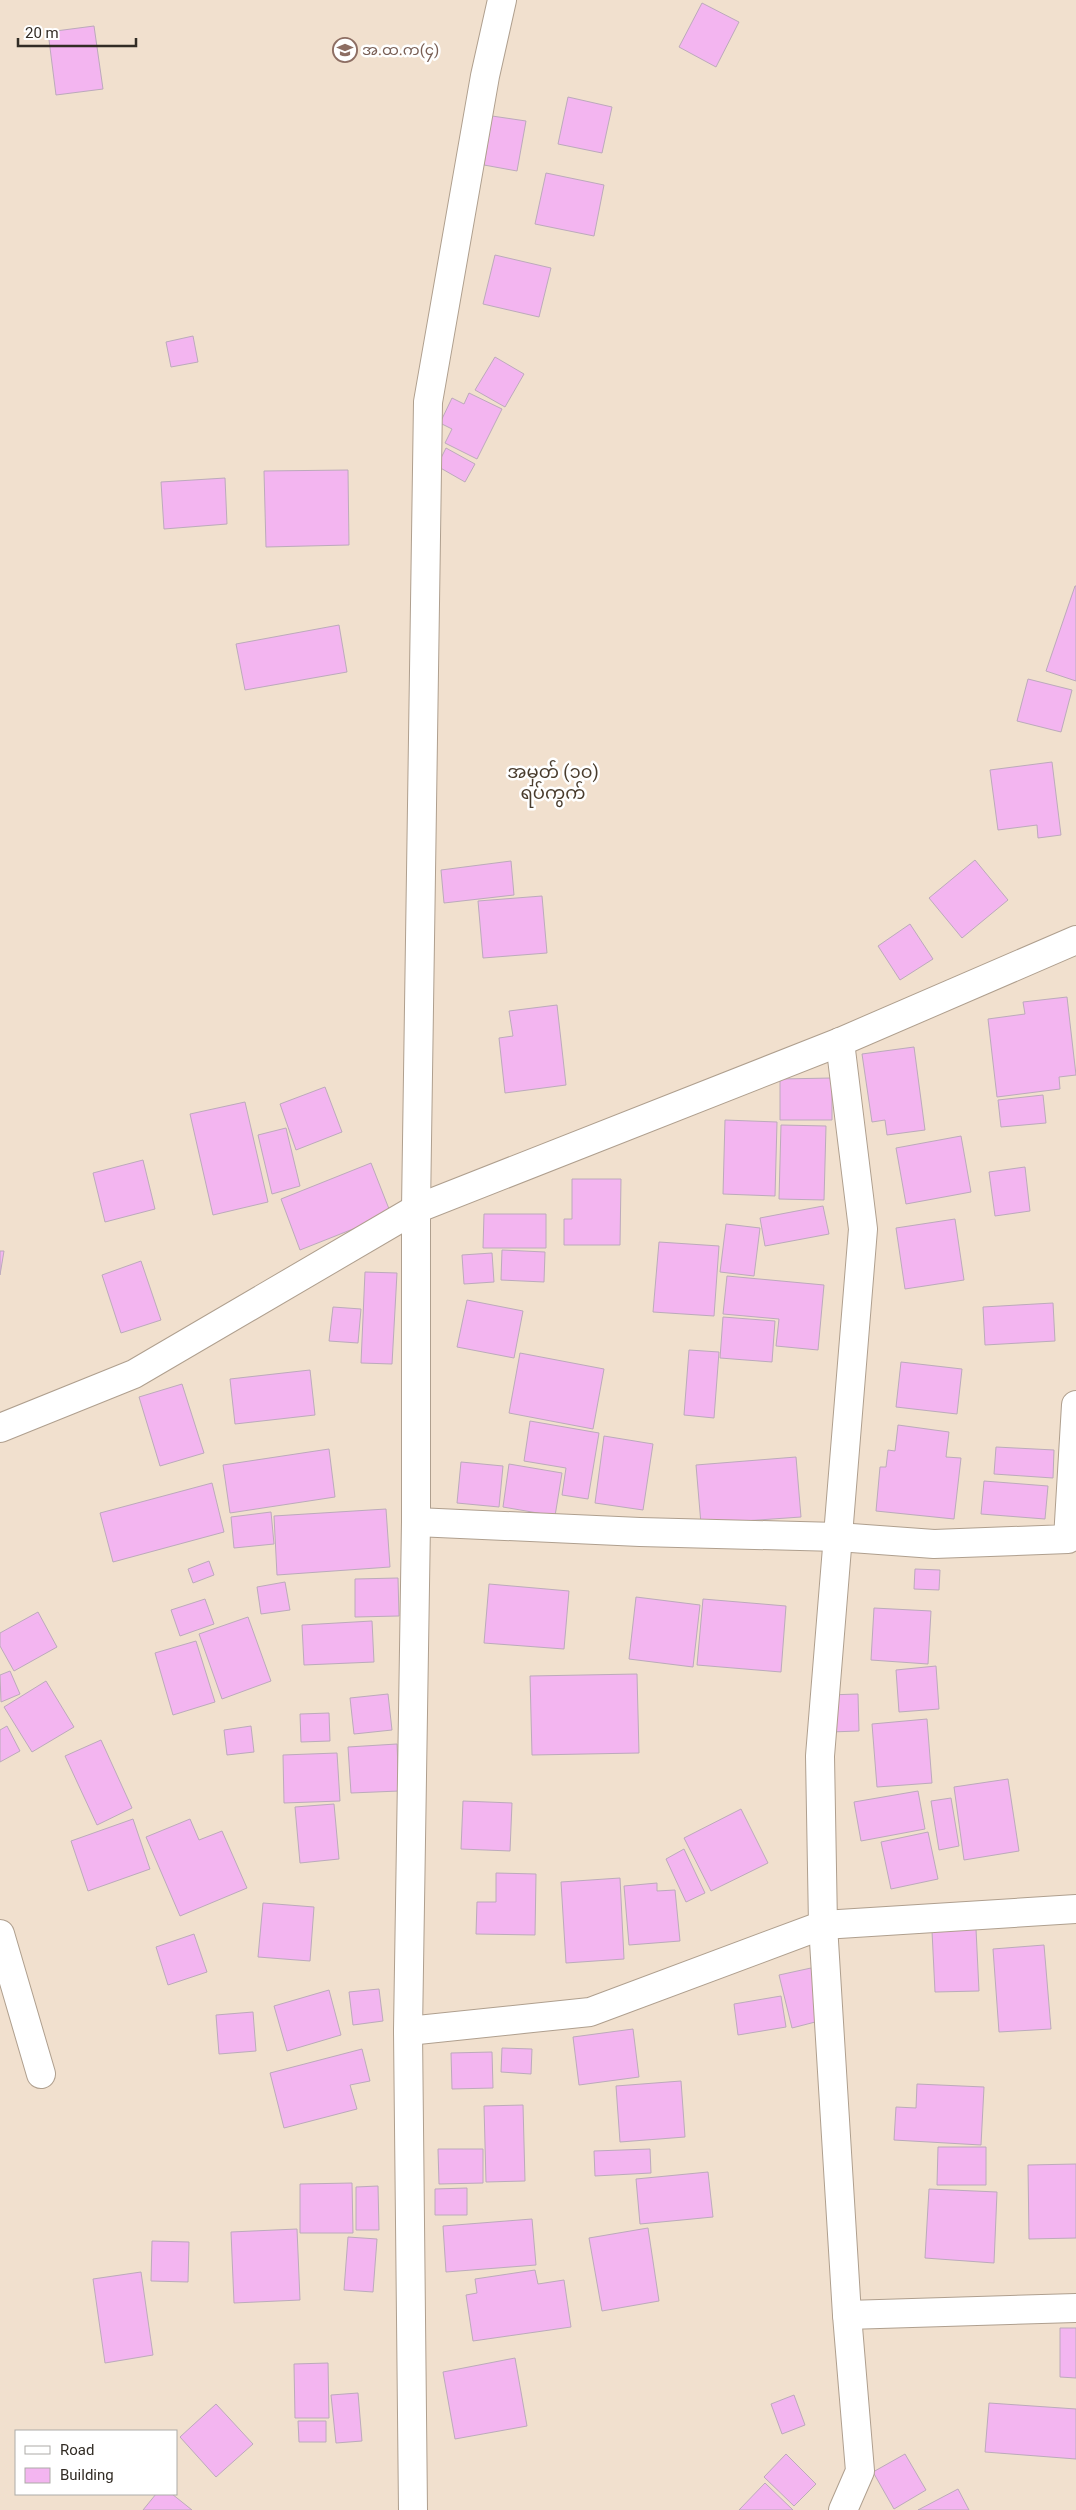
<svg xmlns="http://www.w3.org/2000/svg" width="1076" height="2510" font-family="Roboto,'Noto Sans Myanmar',sans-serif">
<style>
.building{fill:#f3b5f0;stroke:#bcaabb}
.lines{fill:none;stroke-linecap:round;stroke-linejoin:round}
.street-casing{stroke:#af9f8e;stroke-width:30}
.street{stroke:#fff;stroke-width:28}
.labels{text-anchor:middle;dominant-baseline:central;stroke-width:5;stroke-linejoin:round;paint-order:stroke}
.education-label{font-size:15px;fill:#785e54;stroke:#fff;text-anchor:start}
.quarter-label{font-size:18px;fill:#493c2d;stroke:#fff}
</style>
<rect width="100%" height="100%" fill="#f1e0ce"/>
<g class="building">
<path d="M702 3 739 22 716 67 679 47Z"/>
<path d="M94 26 103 89 56 95 48 32Z"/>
<path d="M568 97 612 107 602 153 558 144Z"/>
<path d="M492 116 526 121 517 171 484 165Z"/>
<path d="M546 173 604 185 594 236 535 224Z"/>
<path d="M495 255 551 268 539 317 483 304Z"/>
<path d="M193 336 198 362 171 367 166 342Z"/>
<path d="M495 357 524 374 505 407 475 390Z"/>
<path d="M469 393 502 409 477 459 445 443 452 429 440 423 452 398 464 404Z"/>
<path d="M446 448 475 464 465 482 437 466Z"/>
<path d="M348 470 349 545 266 547 264 471Z"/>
<path d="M225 478 227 524 164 529 161 482Z"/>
<path d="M1075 586H1076V681L1046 671Z"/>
<path d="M339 625 347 672 245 690 236 644Z"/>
<path d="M1028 679 1072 690 1061 732 1017 721Z"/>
<path d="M1052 762 1061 835 1038 838 1037 825 998 830 990 770Z"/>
<path d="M975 860 1008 900 962 938 929 898Z"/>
<path d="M511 861 514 895 444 903 441 870Z"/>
<path d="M542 896 547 953 483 958 478 901Z"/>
<path d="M910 924 933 959 900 980 878 946Z"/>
<path d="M1067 997 1076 1075 1059 1077 1060 1089 997 1097 988 1019 1025 1014 1023 1002Z"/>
<path d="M557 1005 566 1085 505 1093 499 1038 513 1036 509 1011Z"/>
<path d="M914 1047 925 1130 887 1135 885 1120 872 1122 862 1054Z"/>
<path d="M832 1078V1120H780V1079Z"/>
<path d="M325 1087 342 1132 296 1150 280 1104Z"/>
<path d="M1043 1095 1046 1123 1001 1127 998 1100Z"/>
<path d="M245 1102 268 1202 213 1215 190 1114Z"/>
<path d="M725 1120 777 1122 775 1196 723 1194Z"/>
<path d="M781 1125 826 1126 824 1200 779 1199Z"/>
<path d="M286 1128 300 1186 272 1194 258 1135Z"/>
<path d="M961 1136 971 1192 906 1204 896 1148Z"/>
<path d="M143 1160 155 1209 105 1222 93 1173Z"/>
<path d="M371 1163 391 1214 300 1250 281 1199Z"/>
<path d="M1025 1167 1030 1211 995 1216 989 1172Z"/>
<path d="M572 1179H621L620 1245H564V1219H572Z"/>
<path d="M823 1206 829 1234 765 1246 760 1218Z"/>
<path d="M484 1214H546V1248H483Z"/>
<path d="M955 1219 964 1280 905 1289 896 1228Z"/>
<path d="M726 1224 760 1228 754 1276 720 1272Z"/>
<path d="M659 1242 719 1246 714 1316 653 1312Z"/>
<path d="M502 1250 545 1252 544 1282 501 1280Z"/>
<path d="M0 1251H4L0 1275Z"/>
<path d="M492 1253 494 1282 464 1284 462 1255Z"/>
<path d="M141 1261 161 1320 121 1333 102 1275Z"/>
<path d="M365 1272 397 1273 392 1364 361 1363Z"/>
<path d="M727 1276 824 1285 818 1350 776 1346 779 1319 723 1314Z"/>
<path d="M467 1300 523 1311 514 1358 457 1347Z"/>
<path d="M1053 1303 1055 1341 985 1345 983 1307Z"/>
<path d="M333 1307 361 1309 358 1343 329 1341Z"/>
<path d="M723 1317 775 1321 772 1362 720 1358Z"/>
<path d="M689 1350 719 1352 714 1418 684 1415Z"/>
<path d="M520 1353 604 1369 593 1429 509 1413Z"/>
<path d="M901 1362 962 1369 957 1414 896 1407Z"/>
<path d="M310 1370 315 1415 235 1424 230 1379Z"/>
<path d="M182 1384 204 1453 160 1466 139 1397Z"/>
<path d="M530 1421 599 1433 588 1499 562 1495 566 1468 524 1461Z"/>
<path d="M898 1425 949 1432 946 1457 961 1458 954 1519 876 1511 880 1467H886L888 1450 895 1451Z"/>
<path d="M604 1436 653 1444 643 1510 595 1503Z"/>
<path d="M996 1447 1054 1450 1053 1478 994 1474Z"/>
<path d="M329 1449 335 1497 230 1513 223 1465Z"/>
<path d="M796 1457 801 1517 701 1524 696 1465Z"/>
<path d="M461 1462 503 1466 499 1507 457 1503Z"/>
<path d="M509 1464 562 1473 555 1516 503 1507Z"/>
<path d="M984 1481 1048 1486 1045 1519 981 1514Z"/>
<path d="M212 1483 224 1532 113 1562 100 1513Z"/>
<path d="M386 1509 390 1567 277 1575 274 1516Z"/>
<path d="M271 1512 274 1544 234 1548 231 1517Z"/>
<path d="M209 1561 214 1575 193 1583 188 1569Z"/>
<path d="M915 1569 940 1570 939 1590 914 1589Z"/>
<path d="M398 1578 399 1616 355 1617V1579Z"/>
<path d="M285 1582 290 1610 261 1614 257 1587Z"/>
<path d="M489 1584 569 1591 564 1649 484 1643Z"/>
<path d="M636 1597 700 1605 693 1667 629 1659Z"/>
<path d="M205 1599 214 1624 180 1636 171 1610Z"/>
<path d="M703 1599 786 1606 781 1672 697 1665Z"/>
<path d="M874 1608 931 1611 928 1664 871 1660Z"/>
<path d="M38 1612 57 1647 14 1671 0 1646V1633Z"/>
<path d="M248 1617 271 1681 222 1699 199 1634Z"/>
<path d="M372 1621 374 1662 304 1665 302 1625Z"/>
<path d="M196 1641 215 1702 173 1715 155 1653Z"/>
<path d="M936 1666 939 1709 899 1712 896 1670Z"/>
<path d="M10 1671 20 1694 1 1702 0 1675Z"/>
<path d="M637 1674 639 1753 532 1755 530 1676Z"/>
<path d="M46 1681 74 1727 32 1752 4 1707Z"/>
<path d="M388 1694 392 1730 354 1734 350 1698Z"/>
<path d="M858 1694 859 1731 830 1732 828 1695Z"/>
<path d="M329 1713 330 1741 301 1742 300 1714Z"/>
<path d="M927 1719 932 1783 877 1787 872 1724Z"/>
<path d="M7 1726 20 1751 0 1762V1730Z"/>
<path d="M251 1726 254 1752 227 1755 224 1730Z"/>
<path d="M101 1740 132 1808 97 1825 65 1756Z"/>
<path d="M397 1744 399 1791 351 1793 348 1747Z"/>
<path d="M337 1753 340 1801 284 1803 283 1755Z"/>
<path d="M1008 1779 1019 1851 964 1860 954 1787Z"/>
<path d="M918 1791 925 1829 861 1841 854 1802Z"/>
<path d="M951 1798 959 1846 939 1850 931 1801Z"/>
<path d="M463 1801 512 1803 510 1851 461 1849Z"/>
<path d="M334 1804 339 1859 300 1863 295 1807Z"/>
<path d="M741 1809 768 1863 711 1891 684 1838Z"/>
<path d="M133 1819 150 1869 88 1891 71 1841Z"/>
<path d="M190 1819 199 1840 222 1831 247 1888 180 1916 146 1837Z"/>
<path d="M928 1832 938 1879 891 1889 881 1842Z"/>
<path d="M684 1849 705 1893 686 1902 666 1859Z"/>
<path d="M496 1873 536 1874 535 1935 476 1934 477 1902H496Z"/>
<path d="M620 1878 624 1959 566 1963 561 1882Z"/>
<path d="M657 1883V1891L675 1890 680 1941 629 1945 624 1886Z"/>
<path d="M263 1903 314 1907 310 1961 258 1957Z"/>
<path d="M976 1929 979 1991 935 1992 932 1931Z"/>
<path d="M194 1934 207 1972 168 1985 156 1947Z"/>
<path d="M1044 1945 1051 2029 999 2032 993 1949Z"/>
<path d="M811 1968 823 2020 792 2028 779 1975Z"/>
<path d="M379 1989 383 2021 353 2025 349 1992Z"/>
<path d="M329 1990 341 2035 287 2051 274 2006Z"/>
<path d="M781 1996 786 2027 738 2035 734 2004Z"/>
<path d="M253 2012 256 2051 219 2054 216 2015Z"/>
<path d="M633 2029 639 2077 579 2085 573 2037Z"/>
<path d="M502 2048 532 2049 531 2074 501 2072Z"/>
<path d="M362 2049 370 2081 350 2085 357 2109 284 2128 270 2073Z"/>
<path d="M492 2052 493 2088 452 2089 451 2053Z"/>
<path d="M681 2081 685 2137 620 2142 616 2086Z"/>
<path d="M917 2084 984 2087 981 2145 894 2140 896 2107 916 2108Z"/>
<path d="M523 2105 525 2181 486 2182 484 2106Z"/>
<path d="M938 2147H986V2185H937Z"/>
<path d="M438 2149H483V2183L439 2184Z"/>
<path d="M650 2149 651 2173 595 2176 594 2151Z"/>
<path d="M1076 2164V2238L1029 2239 1028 2165Z"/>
<path d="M708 2172 713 2217 640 2224 636 2179Z"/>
<path d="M352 2183 353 2233H300V2184Z"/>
<path d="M378 2186 379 2230H356V2187Z"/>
<path d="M467 2188V2215H435V2189Z"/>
<path d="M929 2189 997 2192 994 2263 925 2258Z"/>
<path d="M532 2219 536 2265 446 2272 443 2226Z"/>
<path d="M648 2228 659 2301 602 2311 589 2238Z"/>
<path d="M297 2229 300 2300 234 2303 231 2232Z"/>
<path d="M348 2237 377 2239 373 2292 344 2290Z"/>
<path d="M152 2241 189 2242 188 2282 151 2281Z"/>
<path d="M535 2270 538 2284 564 2280 571 2327 473 2341 466 2295 477 2293 475 2279Z"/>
<path d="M141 2272 153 2355 105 2363 93 2279Z"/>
<path d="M1060 2328H1076V2378L1060 2377Z"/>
<path d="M515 2358 527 2426 455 2439 443 2372Z"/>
<path d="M328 2363 329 2418H295L294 2364Z"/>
<path d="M358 2393 362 2441 336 2443 331 2395Z"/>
<path d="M794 2395 805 2425 782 2434 771 2404Z"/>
<path d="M989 2403 1076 2409V2459L985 2452Z"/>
<path d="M216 2404 253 2444 216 2477 180 2437Z"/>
<path d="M298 2421H326V2442H299Z"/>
<path d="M786 2454 816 2484 794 2506 764 2477Z"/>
<path d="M905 2454 926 2490 894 2509 873 2472Z"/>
<path d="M765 2483 793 2510H739Z"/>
<path d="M958 2489 969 2510H918Z"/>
<path d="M156 2494H172L192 2510H143Z"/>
</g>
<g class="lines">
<defs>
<g id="street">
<path d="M840 1042 863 1229 820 1756 823 1925 847 2315 860 2471 843 2510"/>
<path d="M0 1428 134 1374 416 1209 840 1042 1076 940"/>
<path d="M416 1522 640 1532 838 1537 934 1544 1068 1539 1076 1405"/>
<path d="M0 1934 41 2074"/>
<path d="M408 2031 590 2012 823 1925 1076 1909"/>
<path d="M847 2315 1076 2308"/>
<path d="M413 2510 408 2031 416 1522V1209L428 402 485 76 502 0"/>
</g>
</defs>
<use href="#street" class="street-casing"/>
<use href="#street" class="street"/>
</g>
<defs>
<symbol id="school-ring" viewBox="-11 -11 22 22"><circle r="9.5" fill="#fff" stroke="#8d6e63" stroke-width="1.5"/><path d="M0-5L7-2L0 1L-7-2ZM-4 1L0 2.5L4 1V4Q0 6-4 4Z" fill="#8d6e63"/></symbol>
</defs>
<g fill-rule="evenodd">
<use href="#school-ring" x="331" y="36" width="28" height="28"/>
</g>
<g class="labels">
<g class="education-label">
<text x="362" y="50">အ.ထ.က(၄)</text>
</g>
<g class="quarter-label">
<text x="553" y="771">အမှတ် (၁၀)<tspan x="553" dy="21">ရပ်ကွက်</tspan></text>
</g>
</g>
<rect x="15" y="2430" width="162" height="65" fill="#ffffff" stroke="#adaba8"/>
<rect x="25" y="2446" width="25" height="8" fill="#ffffff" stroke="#adaba8"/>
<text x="60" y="2455" font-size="15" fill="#322c25">Road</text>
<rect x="25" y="2468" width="25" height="15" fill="#f3b5f0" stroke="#adaba8"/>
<text x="60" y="2480" font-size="15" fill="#322c25">Building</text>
<path d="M18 38v8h118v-8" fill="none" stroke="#322c25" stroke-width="2.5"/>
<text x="25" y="38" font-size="15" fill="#322c25" stroke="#ffffff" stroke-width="4" paint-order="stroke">20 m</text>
</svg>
